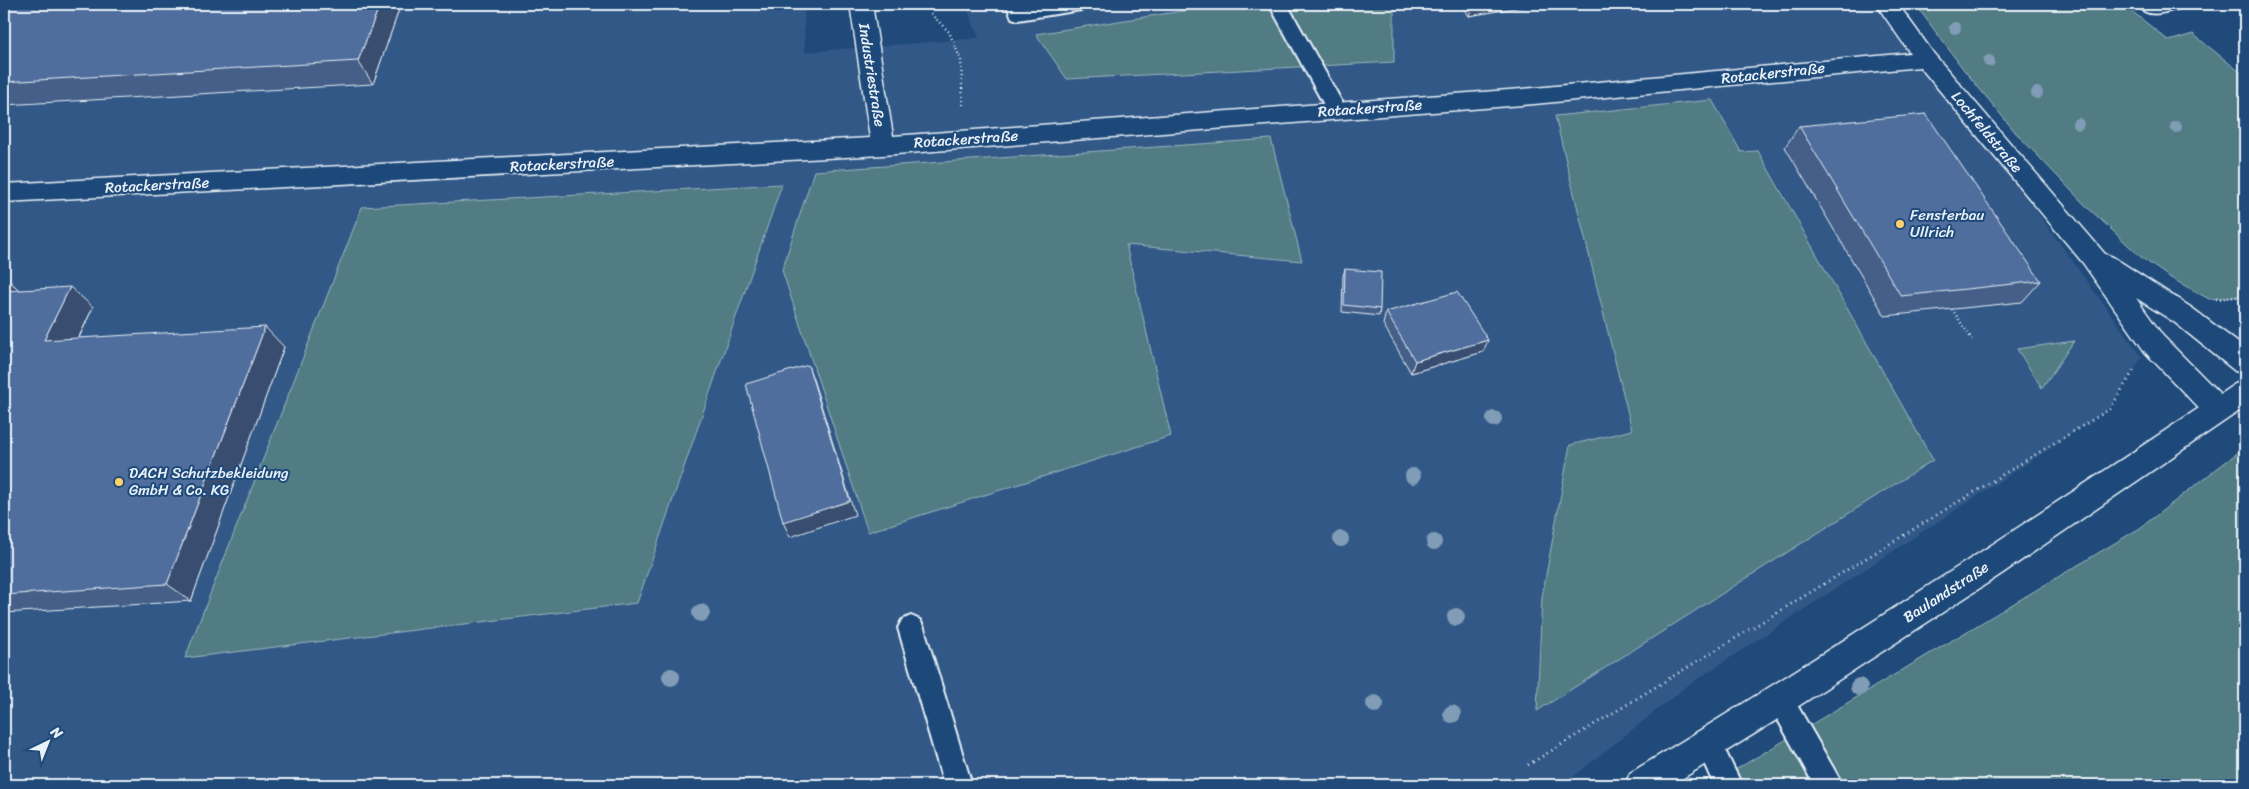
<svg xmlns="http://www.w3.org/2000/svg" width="2249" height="789" font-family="Sriracha,sans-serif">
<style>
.built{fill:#315887}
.green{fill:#517c84;stroke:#9cb6be}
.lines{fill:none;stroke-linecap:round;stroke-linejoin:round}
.lane-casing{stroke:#e8f1f8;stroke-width:4}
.street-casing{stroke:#e8f1f8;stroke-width:3}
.secondary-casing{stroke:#e8f1f8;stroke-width:3}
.path-far1{stroke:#e8f1f8;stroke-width:2.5;stroke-dasharray:1 3;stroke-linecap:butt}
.path{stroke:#e8f1f8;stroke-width:3;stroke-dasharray:1 4.5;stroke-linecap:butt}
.lane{fill:#1f4a7a;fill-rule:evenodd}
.street{fill:#1f4a7a;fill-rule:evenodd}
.secondary{fill:#1f4a7a;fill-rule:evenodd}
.tree{fill:#819cb6}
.wall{fill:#445f88;stroke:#e8f1f8}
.shaded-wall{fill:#374d6f;stroke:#e8f1f8}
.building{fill:#4f6e9e;stroke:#e8f1f8}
.poi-dot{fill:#ffd166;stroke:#1f4a7a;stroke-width:2}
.labels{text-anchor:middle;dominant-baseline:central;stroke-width:4;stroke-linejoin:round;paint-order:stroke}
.street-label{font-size:15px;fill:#e8f1f8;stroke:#1f4a7a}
.poi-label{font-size:15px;fill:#e8f1f8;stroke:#1f4a7a;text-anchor:start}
</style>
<rect width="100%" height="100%" fill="#1f4a7a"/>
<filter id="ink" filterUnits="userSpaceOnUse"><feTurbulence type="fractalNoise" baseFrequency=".02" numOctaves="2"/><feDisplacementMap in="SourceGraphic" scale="10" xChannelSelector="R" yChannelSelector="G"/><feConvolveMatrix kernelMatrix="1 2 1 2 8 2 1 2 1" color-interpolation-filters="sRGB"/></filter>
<g filter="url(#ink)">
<path class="built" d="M4 4H804L805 52 979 38 965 4H1879L1926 59 2142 357 2110 409 1687 686 1563 785H4Z"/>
<g class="green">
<path d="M1227 4H1394V62L1067 79 1036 34Z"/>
<path d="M1915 4H2123L2169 41 2193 34 2245 76V296L2209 299 2169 277 2142 258 2086 206 2016 133 1964 70Z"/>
<path d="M1712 100 1741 152 1758 151 1933 460 1537 711 1542 597 1570 445 1632 430 1555 116Z"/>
<path d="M1271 139 1302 261 1126 245 1171 436 868 532 782 270 814 171Z"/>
<path d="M782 184 637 603 185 658 362 207Z"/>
<path d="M2074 341 2042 388 2017 349Z"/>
<path d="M2245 447V785H1710L2140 528Z"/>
</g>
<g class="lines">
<defs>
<g id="lane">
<path d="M1006 4H1024L1025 7 1046 4H1090L1087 8 1081 10 1018 20 1012 18Z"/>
<path d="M1269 4H1287L1347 111 1344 116 1337 118 1330 116Z"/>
<path d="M2137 4H2183L2180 8C2165 12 2147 20 2137 4Z"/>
<path d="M911 616 920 620 924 628 972 785H944L898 628 902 620Z"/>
<path d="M1780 687 1789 691 1843 785H1814L1767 700 1771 691Z"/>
<path d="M1708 730 1717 734 1742 785H1714L1695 743 1699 734Z"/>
</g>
<path id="street" d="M850 4H872L893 136 1534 88 1910 53 1876 4H1898L1934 54 2105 254 2113 257 2192 308 2245 348V374L2235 371 2174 322 2136 298 2163 336 2228 402 2232 410 2228 418 2218 422 2208 418 2145 352 2083 263 1920 67 1534 104 883 155 4 202V184L870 138Z"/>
<path id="secondary" d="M2245 381V407L2000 575 1791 711 1672 785H1625L1630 773C1835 649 2036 517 2235 384Z"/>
</defs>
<use href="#lane" class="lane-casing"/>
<use href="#street" class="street-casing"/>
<use href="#secondary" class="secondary-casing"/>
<g class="path-far1">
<path d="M931 14 949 32 961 60 963 108"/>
<path d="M2216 299 2245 296"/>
<path d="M1952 309 1973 341"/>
</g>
<path class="path" d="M1528 765 2110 409 2134 370"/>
<use href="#lane" class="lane"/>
<use href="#street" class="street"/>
<use href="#secondary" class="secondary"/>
</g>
<g class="tree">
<circle cx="1955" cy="28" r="6"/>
<circle cx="1989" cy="61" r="6"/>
<circle cx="2037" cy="93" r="6"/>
<circle cx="2078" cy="124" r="6"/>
<circle cx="2176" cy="127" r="6"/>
<circle cx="1494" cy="419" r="8"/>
<circle cx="1413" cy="476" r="8"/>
<circle cx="1341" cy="539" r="8"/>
<circle cx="1434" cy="542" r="8"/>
<circle cx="701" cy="613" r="9"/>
<circle cx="1456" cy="617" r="9"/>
<circle cx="671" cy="677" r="9"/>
<circle cx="1859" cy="687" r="9"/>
<circle cx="1375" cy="704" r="9"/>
<circle cx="1452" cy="714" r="9"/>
</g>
<g class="wall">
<path d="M4 4H401L373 84 4 105Z"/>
<path d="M1461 4H1537L1469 16Z"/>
<path d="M1799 126 2041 281 2022 302 1885 316 1785 147Z"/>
<path d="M1345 269 1380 309 1379 316 1342 312 1343 276Z"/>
<path d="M9 281 19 290 93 307 79 338 284 347 191 601 4 613V282Z"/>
<path d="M1386 312 1483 352 1411 373 1383 324Z"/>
</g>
<g class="shaded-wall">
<path d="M380 4H401L373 84 358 61Z"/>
<path d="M1473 4H1537L1469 16Z"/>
<path d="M9 281 33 302 27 311 4 290Z"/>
<path d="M70 287 93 307 68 360 44 340Z"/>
<path d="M265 327 284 347 191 601 167 584Z"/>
<path d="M1488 340 1483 352 1411 373 1415 361Z"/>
<path d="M808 365 814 382 855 515 790 537 783 522Z"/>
</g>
<g class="building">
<path d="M4 4H380L358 61 4 82Z"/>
<path d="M1926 114 2041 281 1901 296 1799 126Z"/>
<path d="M1345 269 1381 272 1380 309 1344 305Z"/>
<path d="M9 281 4 290V282Z"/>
<path d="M70 287 44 340 265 327 167 584 4 595V291Z"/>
<path d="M1457 292 1488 340 1415 361 1386 312Z"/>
<path d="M808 365 850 501 783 522 746 384Z"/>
</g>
</g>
<g class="poi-dot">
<circle cx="1900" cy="224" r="5"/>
<circle cx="119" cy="482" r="5"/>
</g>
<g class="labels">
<g class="street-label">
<text transform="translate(1773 73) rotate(-6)">Rotackerstraße</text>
<text transform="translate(872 75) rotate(81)">Industriestraße</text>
<text transform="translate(1370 108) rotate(-4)">Rotackerstraße</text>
<text transform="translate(1987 132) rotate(50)">Lochfeldstraße</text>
<text transform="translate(966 139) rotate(-4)">Rotackerstraße</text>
<text transform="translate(562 164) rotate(-3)">Rotackerstraße</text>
<text transform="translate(157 185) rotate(-3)">Rotackerstraße</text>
<text transform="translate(1946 592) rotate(-33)">Baulandstraße</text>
</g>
<g class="poi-label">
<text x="1910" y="215">Fensterbau<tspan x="1910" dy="17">Ullrich</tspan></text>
<text x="129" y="473">DACH Schutzbekleidung<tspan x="129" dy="17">GmbH &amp; Co. KG</tspan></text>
</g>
</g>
<rect width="2249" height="789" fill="none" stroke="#1f4a7a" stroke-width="20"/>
<rect x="10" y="10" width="2229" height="769" fill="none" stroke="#e8f1f8" stroke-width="2" filter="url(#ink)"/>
<g transform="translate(48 742) rotate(43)" stroke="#1f4a7a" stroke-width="4" paint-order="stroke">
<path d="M0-4L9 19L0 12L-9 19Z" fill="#e8f1f8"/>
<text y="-8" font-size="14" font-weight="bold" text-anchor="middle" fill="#e8f1f8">N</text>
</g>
</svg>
